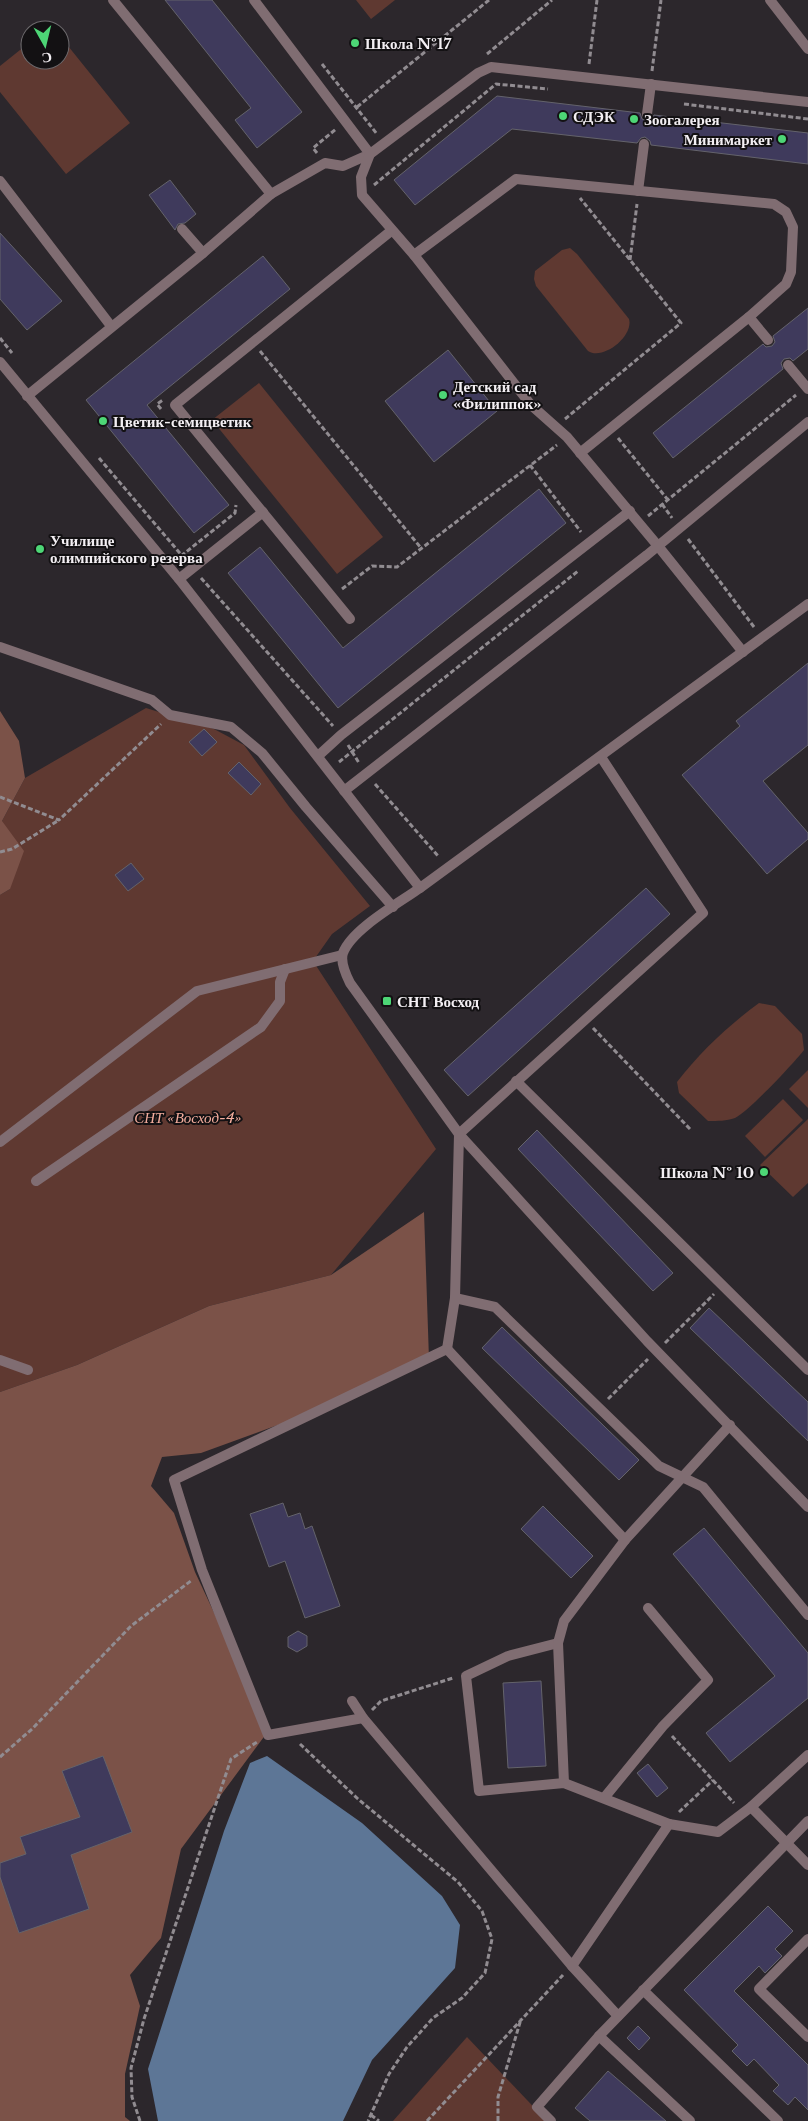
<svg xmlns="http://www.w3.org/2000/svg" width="808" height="2121" font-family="'Libre Baskerville',serif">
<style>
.green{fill:#5f3931}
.forest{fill:#7b5248}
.water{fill:#5d7696}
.building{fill:#3f3a5c;stroke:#64636b}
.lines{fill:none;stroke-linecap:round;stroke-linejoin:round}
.path{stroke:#918c91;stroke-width:3;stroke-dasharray:5 2.5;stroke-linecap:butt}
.service{stroke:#806d72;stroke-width:10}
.minor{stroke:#806d72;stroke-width:10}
.tertiary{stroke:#806d72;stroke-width:10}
.poi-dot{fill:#4dd676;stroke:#131113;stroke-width:2}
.labels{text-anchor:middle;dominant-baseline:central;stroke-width:4;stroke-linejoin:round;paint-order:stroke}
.poi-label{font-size:15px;font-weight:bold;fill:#f3eff3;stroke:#131113;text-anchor:start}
.park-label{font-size:15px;font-style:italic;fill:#f4ad9d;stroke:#131113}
</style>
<rect width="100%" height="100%" fill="#2c272c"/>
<g class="green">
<path d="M356 0H395L371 19Z"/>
<path d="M60 36 130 123 66 174 0 92V66L30 42V60H60Z"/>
<path d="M570 248 577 254 629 319C634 336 603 361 588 351L536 286 534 279 535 271 562 250Z"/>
<path d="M259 383 383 537 337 574 212 420Z"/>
<path d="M146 708 214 729 244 745 290 808 370 906 332 934 313 961 436 1149 331 1275 209 1306 77 1365 0 1392V895L10 889 2 821 25 778Z"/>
<path d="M759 1003 775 1006 802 1034 804 1050C793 1064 749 1111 735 1118 726 1121 718 1121 708 1121L679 1093 677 1082C700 1052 729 1025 759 1003Z"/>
<path d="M808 1070V1108L789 1089Z"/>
<path d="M783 1099 803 1120 765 1157 745 1136Z"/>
<path d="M808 1119V1183L793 1197 760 1165Z"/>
<path d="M467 2037 547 2121H393Z"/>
</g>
<g class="forest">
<path d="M0 711 19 741 25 778 2 821 24 851 10 889 0 895Z"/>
<path d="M424 1212 429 1359 305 1415 201 1453 162 1457 151 1486 174 1513 195 1572 269 1730 181 1849 161 1938 130 1975 140 2006 125 2074V2117L130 2121H0V1392L77 1365 209 1306 331 1275Z"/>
</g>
<path class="water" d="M267 1756 362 1823 442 1896 460 1925 455 1968 372 2060 343 2121H158L148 2069 224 1831 250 1763Z"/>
<g class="building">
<path d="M165 0H212L302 112 257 148 235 120 251 108Z"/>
<path d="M497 96 640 113 642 119 647 121 652 119 654 115 808 133V164L651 145 650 141 645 137 641 138 637 143 512 129 415 205 394 180Z"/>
<path d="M170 180 196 214 185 223 178 224 175 230 149 195Z"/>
<path d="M0 233 62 301 27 330 0 299Z"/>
<path d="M263 256 290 289 147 405 229 505 194 533 86 400Z"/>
<path d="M808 308V349L793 361 790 358 784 359 781 363 783 369 673 458 653 433 763 344 766 347 772 346 775 342 773 336Z"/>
<path d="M448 350 497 411 434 462 385 401Z"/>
<path d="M539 489 566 523 338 708 228 573 260 547 343 648Z"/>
<path d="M808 663V745L763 781 808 833V839L767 874 682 775 740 726 736 721Z"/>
<path d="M204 729 217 742 202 756 189 742Z"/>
<path d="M239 762 261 784 251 795 228 773Z"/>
<path d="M131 863 144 879 128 891 115 875Z"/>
<path d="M646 888 670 914 468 1096 444 1070Z"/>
<path d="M537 1130 673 1273 653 1291 518 1149Z"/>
<path d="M709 1308 808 1402V1441L690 1328Z"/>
<path d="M502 1327 639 1460 619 1480 482 1348Z"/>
<path d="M283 1503 288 1517 300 1513 305 1529 312 1526 340 1606 305 1618 285 1561 269 1567 250 1514Z"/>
<path d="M543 1506 593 1556 571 1578 521 1529Z"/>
<path d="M704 1528 808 1653V1698L730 1762 706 1733 775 1676 673 1554Z"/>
<path d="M298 1631 307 1636V1646L297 1652 288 1647V1637Z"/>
<path d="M541 1681 546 1766 508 1768 503 1683Z"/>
<path d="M103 1756 132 1832 71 1855 89 1909 19 1933 0 1877V1863L26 1854 20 1837 80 1817 62 1771Z"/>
<path d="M648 1764 668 1788 657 1797 637 1773Z"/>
<path d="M768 1906 793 1931 775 1949 782 1956 765 1973 759 1966 734 1991 808 2065V2110L795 2097 788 2105 773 2091 779 2085 754 2059 747 2066 732 2051 738 2045 684 1990Z"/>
<path d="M638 2026 650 2038 639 2050 627 2038Z"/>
<path d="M608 2071 666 2121H590L575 2108Z"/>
</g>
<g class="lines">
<g class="path">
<path d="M487 54 552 0"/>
<path d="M322 64 377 134"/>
<path d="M589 64 597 0"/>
<path d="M652 71 661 0"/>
<path d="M684 104 808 119"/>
<path d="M357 107 489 0"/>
<path d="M317 153 313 148 336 129"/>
<path d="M374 185 496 84 548 89"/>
<path d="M630 260 637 204"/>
<path d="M0 338 12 353"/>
<path d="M260 351 421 548"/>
<path d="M161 409 157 404 163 400"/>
<path d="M565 419 681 323 580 198"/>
<path d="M618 438 668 500"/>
<path d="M99 458 184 558"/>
<path d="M530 465 581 532"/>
<path d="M662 504 672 518"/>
<path d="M648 516 796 395"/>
<path d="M688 539 754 627"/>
<path d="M181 556 235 513 236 505"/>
<path d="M201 578 333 726"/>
<path d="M342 589 372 566 397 567 557 445"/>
<path d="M348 745 359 763"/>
<path d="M339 762 578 571"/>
<path d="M375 784 439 857"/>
<path d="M0 797 59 820 161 724"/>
<path d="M0 852 12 849 59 820"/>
<path d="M593 1028 690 1129"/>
<path d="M665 1343 714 1294"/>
<path d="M608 1399 648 1359"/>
<path d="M372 1710 381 1701 453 1678"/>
<path d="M672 1736 734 1803"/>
<path d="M300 1744 358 1799 458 1882 482 1911 492 1939 485 1973 462 1998 433 2018 407 2047 389 2074 368 2121"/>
<path d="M0 1757 32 1729 131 1626 192 1580"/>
<path d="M679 1812 713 1780"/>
<path d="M371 2115 379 2121"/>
<path d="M140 2121 132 2097 131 2068 144 2019 231 1759 257 1742"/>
<path d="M427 2121 563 1975"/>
<path d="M498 2121V2097L521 2019"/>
</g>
<g class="service">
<path d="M113 0 271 194"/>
<path d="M647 114 651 84"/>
<path d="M0 181 111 326"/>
<path d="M638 191 644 144"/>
<path d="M182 229 203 253"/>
<path d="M414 255 531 405 567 437 658 546"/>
<path d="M749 317 768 340"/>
<path d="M788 365 808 389"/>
<path d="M27 396 203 253 271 194 325 163 343 166 370 154 254 0"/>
<path d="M580 453 749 317 786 284 791 272 793 227 786 212 774 204 516 179 414 255 362 195 361 177 370 154 478 73 491 67 808 102"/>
<path d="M179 579 263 512"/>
<path d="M350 619 175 405 391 231"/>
<path d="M0 647 152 700 170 715 231 727 262 753 306 807 393 907"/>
<path d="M318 756 341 735 630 511"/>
<path d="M516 1081 808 1370"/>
<path d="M36 1181 261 1027 280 1001V982L285 969"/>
<path d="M455 1298 495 1307 659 1466 703 1487 808 1615"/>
<path d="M447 1349 455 1298 459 1134 703 913 601 757"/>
<path d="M447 1349 625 1540"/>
<path d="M0 1360 28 1370"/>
<path d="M352 1701 363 1718 572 1966 669 1824 564 1783 479 1791 466 1676 508 1656 558 1643"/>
<path d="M363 1718 268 1735 202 1570 174 1480 447 1349"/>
<path d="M564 1783 558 1643 564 1621 625 1540 730 1425"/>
<path d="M604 1798 663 1726 708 1680 648 1608"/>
<path d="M751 1807 808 1865"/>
<path d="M808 1939 759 1989 808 2037"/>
<path d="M572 1966 618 2016"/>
<path d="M643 1990 778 2121"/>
<path d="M599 2036 690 2121"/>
<path d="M551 2121 537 2107 599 2036 808 1821"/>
</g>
<g class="minor">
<path d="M770 0 808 49"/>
<path d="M658 546 743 652"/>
<path d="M344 791 647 555 808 422"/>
<path d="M420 888C399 903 352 929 343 953 340 962 346 975 350 983L459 1134 647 1341 808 1507"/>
<path d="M0 1142 197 991 342 955"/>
<path d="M669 1824 718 1832 751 1807 808 1755"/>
</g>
<path class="tertiary" d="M0 362 179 579 420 888 808 604"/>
</g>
<g class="poi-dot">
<circle cx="355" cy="43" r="5"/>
<circle cx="563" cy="116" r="5"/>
<circle cx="634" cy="119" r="5"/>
<circle cx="782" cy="139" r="5"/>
<circle cx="443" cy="395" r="5"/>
<circle cx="103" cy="421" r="5"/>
<circle cx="40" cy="549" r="5"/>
<rect x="382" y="996" width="10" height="10" rx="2.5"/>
<circle cx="764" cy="1172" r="5"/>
</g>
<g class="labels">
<g class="poi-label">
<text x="365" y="43">Школа №17</text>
<text x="573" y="116">СДЭК</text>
<text x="644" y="119">Зоогалерея</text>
<text x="772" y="139" text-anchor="end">Минимаркет</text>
<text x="453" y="386">Детский сад<tspan x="453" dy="17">«Филиппок»</tspan></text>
<text x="113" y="421">Цветик-семицветик</text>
<text x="50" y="540">Училище<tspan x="50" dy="17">олимпийского резерва</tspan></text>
<text x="397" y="1001">СНТ Восход</text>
<text x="754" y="1172" text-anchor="end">Школа № 10</text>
</g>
<g class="park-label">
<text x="188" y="1117">СНТ «Восход-4»</text>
</g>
</g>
<g transform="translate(45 45) rotate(172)"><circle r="24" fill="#131113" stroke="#6d6a6d"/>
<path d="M0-4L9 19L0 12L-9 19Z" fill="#4dd676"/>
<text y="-8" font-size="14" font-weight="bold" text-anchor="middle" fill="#f3eff3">С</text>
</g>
</svg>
